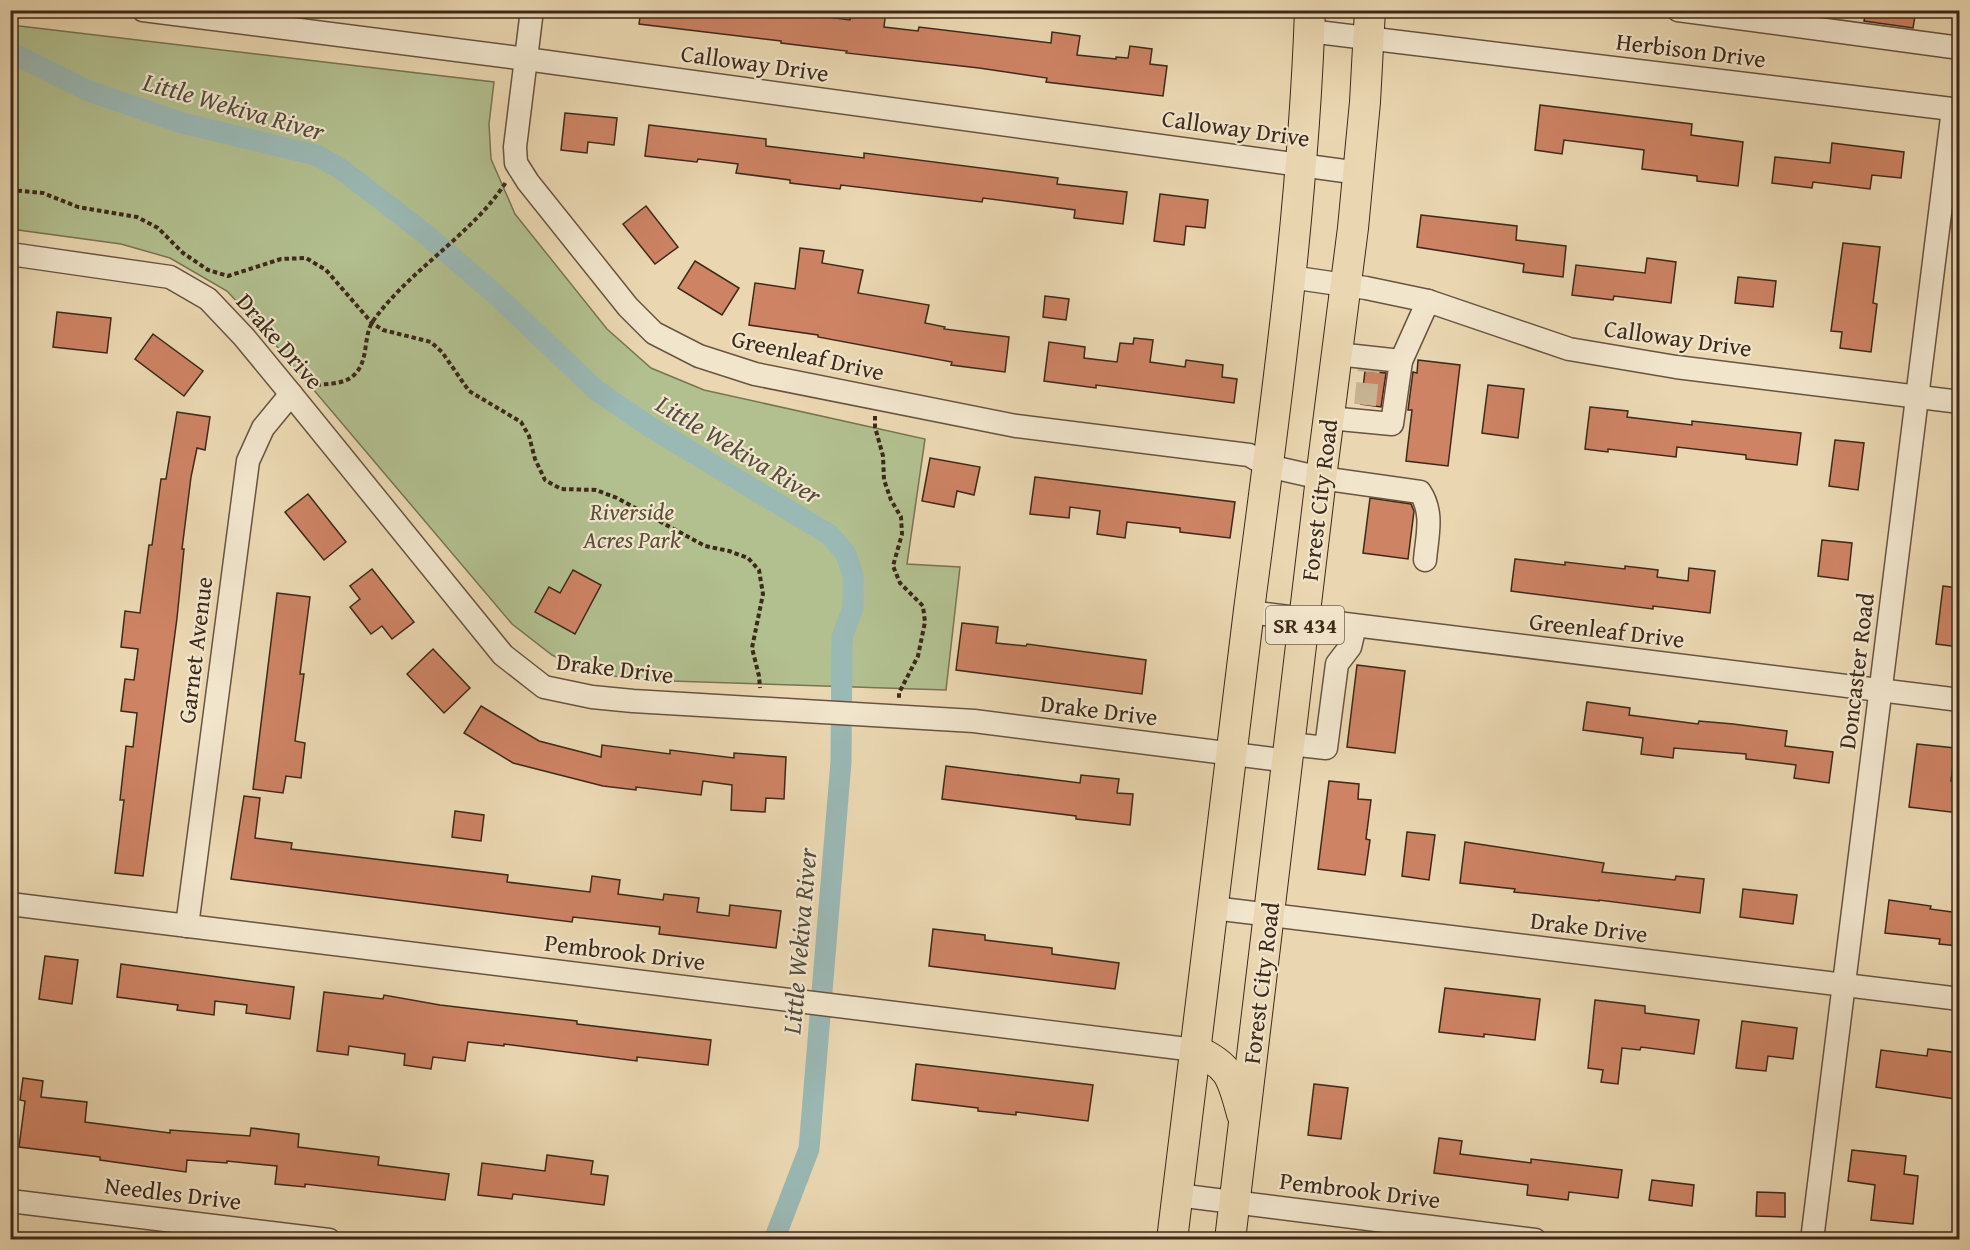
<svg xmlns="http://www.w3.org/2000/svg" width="1970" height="1250" font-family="'Gentium Book Plus',serif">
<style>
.green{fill:#b2bf8f;stroke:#787454;stroke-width:1.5}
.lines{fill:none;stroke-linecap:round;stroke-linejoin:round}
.canal{stroke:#9ab8b4;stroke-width:21}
.building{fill:#cd8364;stroke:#3d291a;stroke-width:1.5}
.minor-tunnel{stroke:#c7b493;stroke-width:22;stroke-dasharray:22 11;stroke-linecap:butt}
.minor-casing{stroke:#685440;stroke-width:25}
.major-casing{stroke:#3d291a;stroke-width:32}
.path{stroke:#3d291a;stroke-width:4;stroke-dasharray:4.5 3;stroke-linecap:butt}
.minor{stroke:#f1e5cc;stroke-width:22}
.major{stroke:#ead7b1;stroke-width:30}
.labels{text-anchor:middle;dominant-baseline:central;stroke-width:4.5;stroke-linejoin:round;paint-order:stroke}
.shield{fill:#f1e5cc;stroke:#73614f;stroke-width:1.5}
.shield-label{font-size:22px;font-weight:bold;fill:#3d291a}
.street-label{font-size:24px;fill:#3d291a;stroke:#f1e5cc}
.park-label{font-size:24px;font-style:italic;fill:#5a4e37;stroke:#f1e5cc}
.water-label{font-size:26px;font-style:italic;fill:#544d40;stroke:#f1e5cc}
</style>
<rect width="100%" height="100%" fill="#ead7b1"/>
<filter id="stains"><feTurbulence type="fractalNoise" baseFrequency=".00333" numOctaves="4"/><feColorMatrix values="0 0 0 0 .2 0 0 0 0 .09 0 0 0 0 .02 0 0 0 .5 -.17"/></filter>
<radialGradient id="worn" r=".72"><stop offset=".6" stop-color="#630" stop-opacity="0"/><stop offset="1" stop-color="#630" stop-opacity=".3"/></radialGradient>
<path class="green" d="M11 25 494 82 489 124 491 159 515 214 607 329 651 368 704 390 925 439 907 564 960 567 946 690 640 680 588 672 552 655 512 624 263 330 227 291 170 258 121 244 11 229Z"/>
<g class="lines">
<path class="canal" d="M10 52 89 91 182 123 316 155 341 169 424 233 494 293 596 390 650 427 830 535 846 554 853 575V608L842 637 841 762 809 1149 774 1240"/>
</g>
<g class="building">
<path d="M641 10H773L850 20 852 10H886L884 27 918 31 919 27 1051 43 1052 32 1080 36 1077 55 1116 59V57L1128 58 1130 46 1152 49 1150 64 1167 66 1163 96 1046 82 1047 78 979 68 846 53 847 51 781 43V41L639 24Z"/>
<path d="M1866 10 1915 16 1913 28 1864 21Z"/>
<path d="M1540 105 1692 124 1691 135 1743 142 1738 186 1697 181V176L1642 169 1644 150 1564 140 1562 154 1535 150Z"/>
<path d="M565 113 617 118 614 145 588 142 587 153 561 150Z"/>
<path d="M649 125 766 139V146L864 158V153L1058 178 1057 184 1127 192 1123 224 1074 218 1075 210 983 198 982 202 841 185 840 189 790 183V180L736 173 738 164 698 159 697 162 645 156Z"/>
<path d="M1832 143 1904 152 1901 178 1872 175 1870 189 1813 182 1812 188 1772 183 1775 157 1830 163Z"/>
<path d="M1160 194 1208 200 1205 228 1186 226 1184 245 1154 241Z"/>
<path d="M646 206 678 247 655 264 623 224Z"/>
<path d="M1421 215 1517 226 1516 240 1566 246 1563 277 1523 272 1524 264 1417 247Z"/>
<path d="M1843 243 1880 247 1873 303 1877 304 1871 352 1840 348 1842 332 1831 331Z"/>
<path d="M800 248 824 251 822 263 863 270 858 293 929 305 925 323 945 327 944 329 1009 337 1005 372 951 365 952 362 818 337V335L749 325 755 283 795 289Z"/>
<path d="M1647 258 1676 262 1671 303 1614 296 1613 300 1572 295 1576 265 1645 273Z"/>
<path d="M695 261 739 288 722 315 678 288Z"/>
<path d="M1738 277 1776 281 1773 307 1735 303Z"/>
<path d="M1045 296 1069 299 1066 320 1043 317Z"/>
<path d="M57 312 111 318 107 353 53 347Z"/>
<path d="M153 334 203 371 184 396 135 359Z"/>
<path d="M1134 338 1153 340 1150 362 1185 367 1186 360 1223 365 1222 377 1237 379 1234 403 1096 385V388L1044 381 1049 342 1085 347 1084 358 1117 362 1120 343 1133 344Z"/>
<path d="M1418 360 1460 365 1448 466 1406 461 1412 410H1408L1413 372 1417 373Z"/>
<path d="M1365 371 1386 373 1381 407 1361 404Z"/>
<path d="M1488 385 1524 389 1518 438 1482 433Z"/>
<path d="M1590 407 1628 411 1627 417 1692 425V421L1801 433 1797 465 1746 459V455L1677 447 1676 457 1608 449V452L1585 449Z"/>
<path d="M177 412 210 417 205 450 197 448 191 477 182 549H184L177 618 143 876 115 873 124 800H120L126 746 133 747 137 713 121 711 125 679 134 680 138 649 121 647 125 611 140 613 149 545H152L161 479H166Z"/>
<path d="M1835 440 1864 443 1858 490 1829 486Z"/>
<path d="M930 458 980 467 974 495 957 491 954 507 922 501Z"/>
<path d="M1035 477 1235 502 1230 538 1180 532V528L1127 522 1125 538 1097 534 1100 511 1070 507 1069 518 1030 514Z"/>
<path d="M308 494 346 542 324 560 285 512Z"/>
<path d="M1370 498 1411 504 1414 511 1408 559 1363 553Z"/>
<path d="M1822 540 1852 543 1848 580 1818 576Z"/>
<path d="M1515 559 1565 565V562L1625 569V566L1658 570 1657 577 1688 581 1689 568 1715 571 1710 613 1653 606V609L1511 591Z"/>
<path d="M372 569 414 622 392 639 382 626 371 634 350 607 360 599 350 586Z"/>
<path d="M573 570 601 585 575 634 535 612 549 587 560 593Z"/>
<path d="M1943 586 1959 588V647L1936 644Z"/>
<path d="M277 593 310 597 300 674H304L295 741 305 743 301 778 286 776 283 793 253 789Z"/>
<path d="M962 623 998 627 996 643 1026 646 1027 644 1146 660 1142 694 956 670Z"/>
<path d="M433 649 470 688 444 713 407 674Z"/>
<path d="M1357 665 1405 671 1395 753 1347 747Z"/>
<path d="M1587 702 1630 708 1629 715 1698 724 1699 721 1733 724 1787 731 1785 746 1833 752 1829 783 1794 778 1796 765 1746 759V754L1674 748 1673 758 1641 754 1643 738 1583 730Z"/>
<path d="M481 706 539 741 601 757 602 745 670 754V750L734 758V753L786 757 784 799 766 798 765 812 731 810 732 785 703 781 701 795 636 787V790L603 786 513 763 464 733Z"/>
<path d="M1917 744 1955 748 1951 781 1959 782V813L1909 807Z"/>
<path d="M946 766 1080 783 1081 775 1119 779 1117 793 1133 794 1130 825 1076 819V816L942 799Z"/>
<path d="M1329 781 1359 784 1358 799 1371 800 1366 839 1370 840 1365 875 1318 869Z"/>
<path d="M244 796 260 798 255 838 292 843 291 849 508 875 507 882 590 892 592 876 620 880 618 894 663 900 664 894 699 898 697 912 729 916 730 905 781 911 776 948 659 934 660 927 573 917 572 922 231 879Z"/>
<path d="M455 811 484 815 481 841 452 837Z"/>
<path d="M1407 832 1435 835 1429 880 1402 876Z"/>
<path d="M1465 842 1604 863 1602 872 1675 880 1676 876 1704 879 1700 913 1599 900V901L1514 892 1515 889 1460 883Z"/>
<path d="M1743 889 1797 895 1793 924 1740 917Z"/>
<path d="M1889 900 1931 906 1930 909 1959 913V946L1939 944 1940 939 1885 933Z"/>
<path d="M933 929 985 935V940L1052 948V954L1119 963 1115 989 929 966Z"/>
<path d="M45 956 78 960 72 1004 39 999Z"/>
<path d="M121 964 294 987 290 1019 246 1013 247 1005 215 1001 214 1015 177 1010 178 1005 117 997Z"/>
<path d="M1445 988 1540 999 1535 1040 1484 1034V1037L1439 1032Z"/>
<path d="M324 992 383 999 384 995 440 1005 577 1021V1024L711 1040 708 1065 637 1057V1061L504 1044V1046L468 1042 465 1061 433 1057 431 1069 404 1065 405 1054 349 1046 348 1055 317 1051Z"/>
<path d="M1595 1000 1645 1006V1013L1699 1020 1694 1054 1641 1047 1640 1050 1622 1048 1618 1084 1601 1082 1603 1070 1588 1068Z"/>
<path d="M1742 1021 1797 1028 1793 1059 1768 1056 1766 1071 1736 1068Z"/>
<path d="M1928 1049 1959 1053 1955 1099 1876 1087 1881 1050 1927 1056Z"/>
<path d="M916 1064 1093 1085 1088 1121 1016 1112V1115L978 1111V1108L912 1100Z"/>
<path d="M23 1078 43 1081 41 1097 87 1102 85 1122 170 1133V1130L250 1136 251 1128 299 1134 298 1147 379 1157 378 1165 449 1174 445 1200 305 1184V1187L275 1184 277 1166 227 1161V1163L187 1160 186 1172 100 1160V1157L19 1147 25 1101 20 1100Z"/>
<path d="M1314 1084 1348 1088 1341 1139 1308 1135Z"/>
<path d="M1439 1138 1462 1141 1460 1154 1531 1163V1159L1622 1170 1618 1198 1569 1192 1568 1200 1527 1195 1528 1185 1434 1173Z"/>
<path d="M1852 1150 1906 1156 1904 1174 1918 1176 1913 1224 1871 1220 1875 1185 1848 1181Z"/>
<path d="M547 1155 593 1161 591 1174 608 1176 604 1205 513 1194 512 1199 478 1195 482 1163 545 1171Z"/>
<path d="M1652 1180 1694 1185 1692 1206 1649 1200Z"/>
<path d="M1757 1192 1785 1193V1217L1756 1216Z"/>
</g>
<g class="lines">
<path class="minor-tunnel" d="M1365 405 1369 367"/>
<defs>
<g id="minor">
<path d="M143 10 526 59 1359 173"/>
<path d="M532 10 515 147 516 163 528 182 628 307 654 333 699 356 755 374 1016 426 1249 455 1268 466 1321 478 1420 492C1434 513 1427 536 1425 560"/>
<path d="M1678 10 1960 48"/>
<path d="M1309 31 1960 110"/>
<path d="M10 254 170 277 208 299 244 337 291 394 503 655 544 687 592 697 633 701 974 721 1288 761"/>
<path d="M1290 277 1366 288 1428 301 1569 349 1676 367 1960 402"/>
<path d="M1401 361 1428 301"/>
<path d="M1329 418 1392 424 1401 361 1337 354"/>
<path d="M1249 612 1960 700"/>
<path d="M1290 744 1326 748 1337 664 1350 647 1355 626"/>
<path d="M10 904 1195 1050"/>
<path d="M1213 908 1960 999"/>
<path d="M187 926 248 461 263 428 291 394"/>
<path d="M1177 1195 1535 1240"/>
<path d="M10 1201 329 1240"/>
<path d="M1812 1240 1953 109"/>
</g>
<g id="major">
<path d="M1195 1050C1231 1066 1232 1078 1242 1114"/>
<path d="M1172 1240C1196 1030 1222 820 1249 610 1275 411 1303 211 1310 10"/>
<path d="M1230 1240 1321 478 1353 228 1365 102 1370 10"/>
</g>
</defs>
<use href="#minor" class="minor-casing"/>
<use href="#major" class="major-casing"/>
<g class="path">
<path d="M10 190 43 193 78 207 137 217 158 228 183 253 208 270 228 276 281 259 306 258 326 270 372 323 383 330 431 342 442 352 469 391 521 422 529 436 535 459 545 480 561 489 596 490 617 498 705 546 729 551 748 558 759 570 763 594 752 648 759 676 760 688"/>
<path d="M309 386C325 383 345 386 356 373 369 358 363 336 373 321 409 270 473 234 506 182"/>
<path d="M875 416V427L883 456 884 480 891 500 901 517 902 534 893 566 900 583 923 606 925 622 918 656 899 693V698"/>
</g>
<use href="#minor" class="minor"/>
<use href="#major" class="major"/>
</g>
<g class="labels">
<rect class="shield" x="1266" y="606" width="78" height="38" rx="4.5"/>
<g class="shield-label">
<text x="1305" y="625">SR 434</text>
</g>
<g class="street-label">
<text transform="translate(1691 50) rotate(7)">Herbison Drive</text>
<text transform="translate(755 63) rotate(8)">Calloway Drive</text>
<text transform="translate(1236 128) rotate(8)">Calloway Drive</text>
<text transform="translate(1678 338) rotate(8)">Calloway Drive</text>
<text transform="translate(280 341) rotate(49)">Drake Drive</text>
<text transform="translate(808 355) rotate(13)">Greenleaf Drive</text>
<text transform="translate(1319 500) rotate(-83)">Forest City Road</text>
<text transform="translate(1607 630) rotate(7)">Greenleaf Drive</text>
<text transform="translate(195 650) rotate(-83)">Garnet Avenue</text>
<text transform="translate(615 668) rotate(7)">Drake Drive</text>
<text transform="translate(1856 671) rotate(-83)">Doncaster Road</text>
<text transform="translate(1099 710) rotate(7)">Drake Drive</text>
<text transform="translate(1589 927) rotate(7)">Drake Drive</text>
<text transform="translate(625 952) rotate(7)">Pembrook Drive</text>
<text transform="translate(1261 983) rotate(-83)">Forest City Road</text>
<text transform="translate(1360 1190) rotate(7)">Pembrook Drive</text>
<text transform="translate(173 1193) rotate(7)">Needles Drive</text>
</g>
<g class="park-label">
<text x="632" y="511">Riverside<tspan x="632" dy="28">Acres Park</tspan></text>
</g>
<g class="water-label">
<text transform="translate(234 106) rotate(16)">Little Wekiva River</text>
<text transform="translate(739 449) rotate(31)">Little Wekiva River</text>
<text transform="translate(799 941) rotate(-85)">Little Wekiva River</text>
</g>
</g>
<rect width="1970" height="1250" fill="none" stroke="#ead7b1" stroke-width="36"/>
<rect x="12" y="12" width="1946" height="1226" fill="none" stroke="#3d291a" stroke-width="3"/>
<rect x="18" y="18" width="1934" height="1214" fill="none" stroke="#3d291a" stroke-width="1.5"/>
<rect width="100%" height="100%" filter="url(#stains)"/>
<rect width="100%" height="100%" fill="url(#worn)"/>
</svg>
